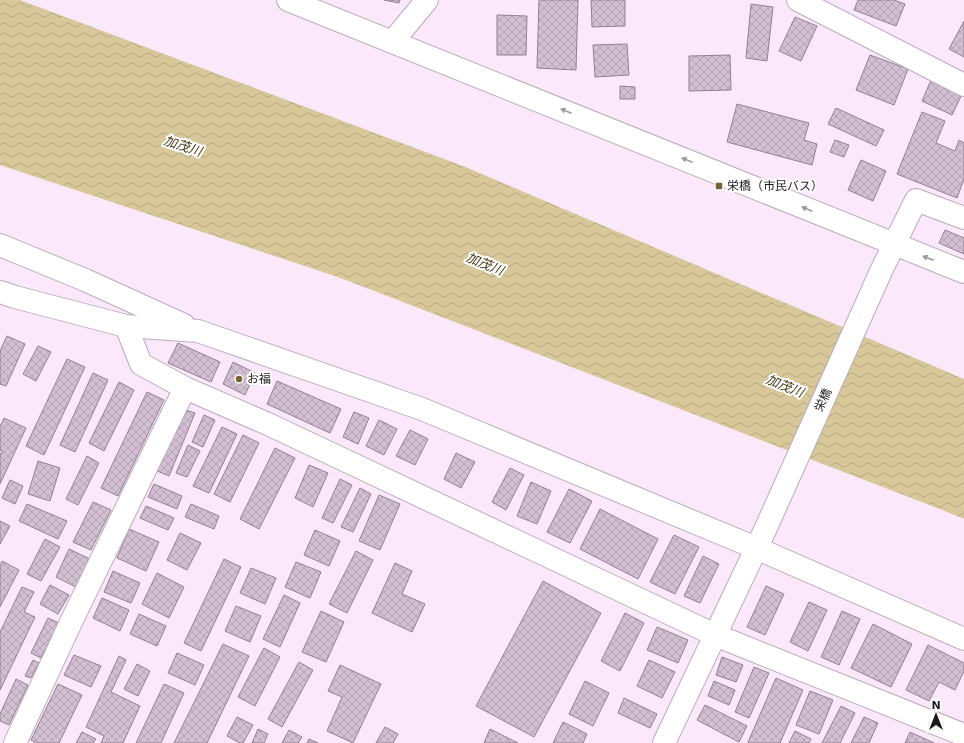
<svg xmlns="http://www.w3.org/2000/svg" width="964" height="743" font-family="'DejaVu Sans','Noto Sans JP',sans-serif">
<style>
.water{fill:url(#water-waves)}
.building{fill:url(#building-cross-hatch);stroke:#918191}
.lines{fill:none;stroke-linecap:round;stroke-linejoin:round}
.minor-casing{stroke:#bdabbd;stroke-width:24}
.minor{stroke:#fff;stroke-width:22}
.oneway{fill:#9b989b}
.poi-dot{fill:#756331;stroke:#fff;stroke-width:1.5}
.labels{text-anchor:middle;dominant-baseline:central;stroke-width:4;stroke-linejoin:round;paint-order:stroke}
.poi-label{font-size:12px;fill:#201a20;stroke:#fff;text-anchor:start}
.street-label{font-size:12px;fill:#201a20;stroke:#fff}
.water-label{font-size:13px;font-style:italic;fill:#443712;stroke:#fff}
</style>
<defs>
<pattern id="water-waves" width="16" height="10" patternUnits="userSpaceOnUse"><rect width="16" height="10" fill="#d8c799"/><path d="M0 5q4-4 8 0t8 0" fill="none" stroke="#b9aa84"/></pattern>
<pattern id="building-cross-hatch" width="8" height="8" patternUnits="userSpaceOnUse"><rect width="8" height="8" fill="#d2c0d2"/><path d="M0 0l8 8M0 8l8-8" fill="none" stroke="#b4a4b4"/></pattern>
</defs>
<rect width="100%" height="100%" fill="#fbe8fa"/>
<path class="water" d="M0 0H20L463 166 964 379V519L945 511 338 277 0 165Z"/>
<g class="building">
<path d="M384 0H400L399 3Z"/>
<path d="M539 0H578L576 70 537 68Z"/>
<path d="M591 0H625V26L592 27Z"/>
<path d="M858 0H894L905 4 896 26 854 10Z"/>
<path d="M751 4 773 7 767 61 746 58Z"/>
<path d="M497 15 527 16 526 55H497Z"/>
<path d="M795 17 817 26 801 61 779 51Z"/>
<path d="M964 21V57L949 49Z"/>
<path d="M627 44 629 75 595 77 593 45Z"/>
<path d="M730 55 731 90 689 91V56Z"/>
<path d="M870 55 908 69 894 105 856 90Z"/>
<path d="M931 80 962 94 952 115 922 101Z"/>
<path d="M620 86 635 87V99H620Z"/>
<path d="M737 104 809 123 804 140 817 144 812 165 727 142Z"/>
<path d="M836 108 884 130 876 146 828 124Z"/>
<path d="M922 112 945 121 936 143 955 151 959 140 964 143V179L957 198 897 174Z"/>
<path d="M835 140 849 145 844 157 830 152Z"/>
<path d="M861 160 886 171 873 201 848 190Z"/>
<path d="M945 230 964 238V254L939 243Z"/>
<path d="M7 336 25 344 6 386 0 384V351Z"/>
<path d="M178 343 220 362 211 382 168 363Z"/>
<path d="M38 346 51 352 36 381 23 374Z"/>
<path d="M67 359 85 367 44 455 26 446Z"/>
<path d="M233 362 255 373 245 395 223 384Z"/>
<path d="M93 373 108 380 75 452 60 445Z"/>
<path d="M277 381 341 409 330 433 267 404Z"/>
<path d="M119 382 134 390 104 451 89 443Z"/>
<path d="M147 392 164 400 118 496 101 488Z"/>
<path d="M183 409 195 413 169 476 157 471Z"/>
<path d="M354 412 369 418 358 444 343 437Z"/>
<path d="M204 415 215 420 203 447 192 442Z"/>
<path d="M4 418 26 428 0 484V455L2 451 0 450V427Z"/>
<path d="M379 420 397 429 384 455 366 446Z"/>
<path d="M222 427 237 434 209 493 193 486Z"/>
<path d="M410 430 428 439 415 465 396 456Z"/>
<path d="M243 435 259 443 230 502 214 494Z"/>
<path d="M188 445 200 451 187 477 176 473Z"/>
<path d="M275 448 295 458 259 529 240 519Z"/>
<path d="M456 453 475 462 461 488 444 479Z"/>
<path d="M87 456 99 463 78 505 66 499Z"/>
<path d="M38 461 60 468 50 501 28 494Z"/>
<path d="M309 465 328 473 313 507 295 498Z"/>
<path d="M510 468 524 475 506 510 492 502Z"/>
<path d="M340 479 352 485 333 523 322 518Z"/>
<path d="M10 480 23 486 15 504 2 498Z"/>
<path d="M531 482 551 491 537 524 517 516Z"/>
<path d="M154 484 182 496 177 509 148 497Z"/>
<path d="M360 488 371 494 353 532 341 527Z"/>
<path d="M569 489 592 501 570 543 547 532Z"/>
<path d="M379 495 400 504 380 550 359 541Z"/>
<path d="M93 502 111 510 91 550 73 542Z"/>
<path d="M27 504 67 521 58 539 19 521Z"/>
<path d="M191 504 219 516 214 529 185 517Z"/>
<path d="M146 506 174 518 168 530 140 518Z"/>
<path d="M600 509 658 539 638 579 580 549Z"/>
<path d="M0 521 10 526 0 544Z"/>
<path d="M129 529 159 542 146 571 117 558Z"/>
<path d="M315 530 340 541 329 566 304 555Z"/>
<path d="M180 533 201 543 187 570 167 560Z"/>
<path d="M674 535 699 547 675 594 650 582Z"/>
<path d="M45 539 60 547 41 581 27 574Z"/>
<path d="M69 549 90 559 76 587 56 577Z"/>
<path d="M356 551 373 560 347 613 329 604Z"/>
<path d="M703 556 719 564 700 603 684 596Z"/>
<path d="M224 559 241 567 201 651 184 643Z"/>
<path d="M2 561 19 570 0 607V566Z"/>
<path d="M296 562 321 572 310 598 285 587Z"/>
<path d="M395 563 412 571 402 594 425 604 412 632 372 613Z"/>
<path d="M251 568 276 578 265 604 240 593Z"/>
<path d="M113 571 140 583 131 603 104 592Z"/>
<path d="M157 573 184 587 169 618 142 604Z"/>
<path d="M543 581 601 613 534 737 476 706Z"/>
<path d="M50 585 69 595 58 614 40 604Z"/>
<path d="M766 586 784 594 765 635 747 627Z"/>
<path d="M22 587 34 592 24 612 35 617 0 690V632Z"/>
<path d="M284 595 300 603 280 647 263 639Z"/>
<path d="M102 598 129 610 120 631 93 618Z"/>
<path d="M809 602 827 610 808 651 790 642Z"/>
<path d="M236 606 261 616 250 642 225 631Z"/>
<path d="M321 611 344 622 326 662 302 652Z"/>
<path d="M842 611 860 619 839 665 821 657Z"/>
<path d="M625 613 644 623 620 671 601 661Z"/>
<path d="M139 614 166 626 157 646 130 634Z"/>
<path d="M48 618 59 623 41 658 31 653Z"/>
<path d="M873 624 912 644 891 687 851 668Z"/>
<path d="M657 627 688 640 678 663 647 650Z"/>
<path d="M223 644 249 656 207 743H174Z"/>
<path d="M928 645 964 663V671L955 690 939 682 929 701 906 690Z"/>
<path d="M264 648 280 657 255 706 238 697Z"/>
<path d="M177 653 204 665 195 685 168 673Z"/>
<path d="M74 655 101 666 91 687 64 675Z"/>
<path d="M119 656 126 660 111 692 140 706 123 743H101L104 736 86 727Z"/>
<path d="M722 657 743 665 736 682 716 675Z"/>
<path d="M33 660 39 663 31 678 25 676Z"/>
<path d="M649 660 675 672 662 698 637 686Z"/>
<path d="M299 662 313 670 282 727 268 719Z"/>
<path d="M137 664 150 671 138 696 124 689Z"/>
<path d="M340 665 381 684 353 743 327 731 342 697 328 691Z"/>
<path d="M754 667 769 673 749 718 735 712Z"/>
<path d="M776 678 803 690 780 743H749L748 742Z"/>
<path d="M16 679 28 685 9 725 0 721V714Z"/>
<path d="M585 681 609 693 593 726 569 714Z"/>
<path d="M714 681 735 690 729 705 708 696Z"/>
<path d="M58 684 82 695 59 743H36L31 740Z"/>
<path d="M164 684 184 693 161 743H136Z"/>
<path d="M810 691 833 700 819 734 796 725Z"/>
<path d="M624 698 657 714 650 728 618 713Z"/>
<path d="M705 705 747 726 739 742 697 720Z"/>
<path d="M841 706 855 713 840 743H822Z"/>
<path d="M237 717 253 725 243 743H240L227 736Z"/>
<path d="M864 717 878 723 869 743H851Z"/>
<path d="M563 722 587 734 583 743H553Z"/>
<path d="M385 727 398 734 393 743H376Z"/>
<path d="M258 729 268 734 264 743H252Z"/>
<path d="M490 729 518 743H484Z"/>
<path d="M289 730 302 737 298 743H282Z"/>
<path d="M795 731 811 739 809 743H789Z"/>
<path d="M82 732 96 739 93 743H76Z"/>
<path d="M910 732 934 743H905Z"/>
<path d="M309 739 318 743H307Z"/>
</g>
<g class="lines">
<defs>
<g id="minor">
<path d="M288 0 964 272"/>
<path d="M798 0 964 85"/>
<path d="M393 41 427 0"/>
<path d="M0 245 85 280 184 325"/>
<path d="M0 292 15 297 126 326 198 331 422 409 756 548 964 639"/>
<path d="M126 326 141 364 185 388 268 424 715 635 964 735"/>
<path d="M15 743 72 620 185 388"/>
<path d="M664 743 765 530 882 269 916 200 964 218"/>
</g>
</defs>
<use href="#minor" class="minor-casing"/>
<use href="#minor" class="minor"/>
</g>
<defs><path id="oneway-solid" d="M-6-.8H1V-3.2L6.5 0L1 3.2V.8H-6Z"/></defs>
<g class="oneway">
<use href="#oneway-solid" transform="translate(566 111) rotate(-158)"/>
<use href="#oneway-solid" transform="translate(687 160) rotate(-158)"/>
<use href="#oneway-solid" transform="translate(807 209) rotate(-158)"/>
<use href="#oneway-solid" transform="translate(928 258) rotate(-159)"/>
</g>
<g class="poi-dot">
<rect x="715" y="182" width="8" height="8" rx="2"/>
<circle cx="239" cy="379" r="4"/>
</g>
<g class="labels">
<g class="poi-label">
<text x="727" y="186">栄橋（市民バス）</text>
<text x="247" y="379">お福</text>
</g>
<g class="street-label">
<text transform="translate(823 400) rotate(-66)">栄橋</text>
</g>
<g class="water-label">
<text transform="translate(183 146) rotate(18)">加茂川</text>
<text transform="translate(485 264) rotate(22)">加茂川</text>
<text transform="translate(785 386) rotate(22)">加茂川</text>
</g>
</g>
<g transform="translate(936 715)" stroke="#ffffff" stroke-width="3" paint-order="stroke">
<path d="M0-3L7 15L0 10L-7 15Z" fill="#201a20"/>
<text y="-6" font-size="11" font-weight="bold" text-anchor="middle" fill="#201a20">N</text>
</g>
</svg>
